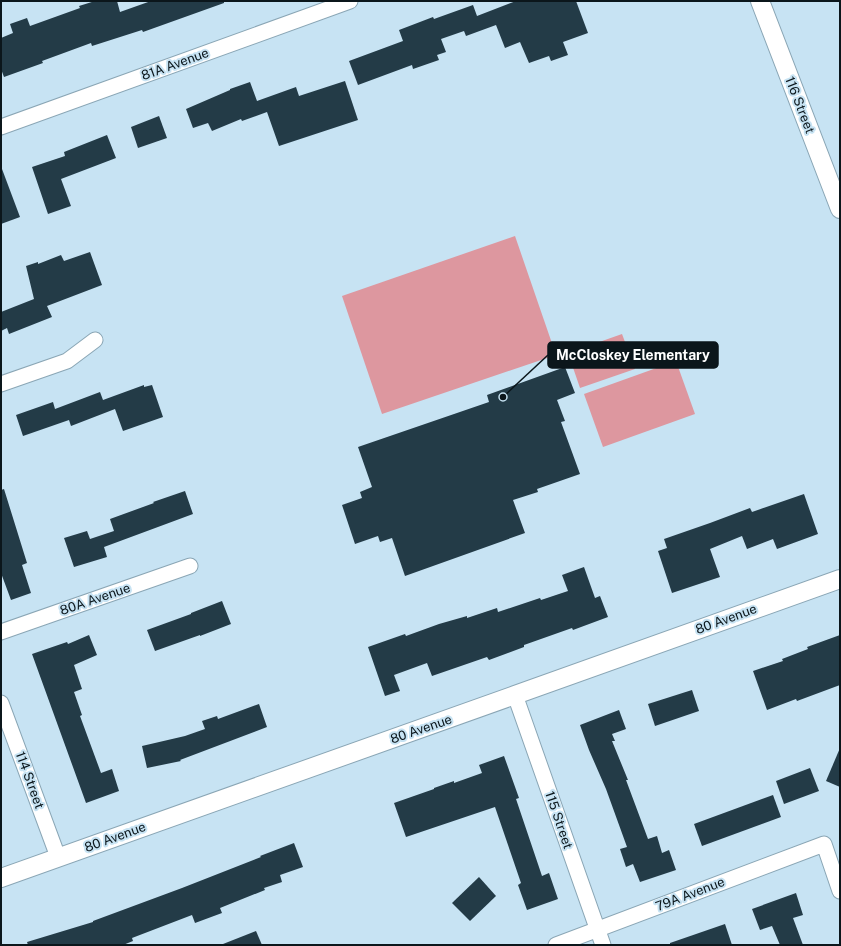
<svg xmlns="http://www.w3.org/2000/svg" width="841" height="946" font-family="'Public Sans',sans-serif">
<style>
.green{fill:#dd979f}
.building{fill:#233b47}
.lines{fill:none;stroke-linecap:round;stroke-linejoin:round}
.minor-casing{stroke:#8aa6b5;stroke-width:17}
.tertiary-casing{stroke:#8aa6b5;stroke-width:20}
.minor{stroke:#fff;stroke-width:15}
.tertiary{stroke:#fff;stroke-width:18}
.labels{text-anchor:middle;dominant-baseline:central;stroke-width:4;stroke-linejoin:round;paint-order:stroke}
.street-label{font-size:13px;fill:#0b161b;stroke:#c7e3f3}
.leader{fill:none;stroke:#0b161b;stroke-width:1.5}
.callout-dot{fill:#0b161b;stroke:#c7e3f3;stroke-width:1.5}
.callout{fill:#0b161b;stroke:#0b161b;stroke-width:1.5}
.callout-label{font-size:14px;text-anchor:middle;font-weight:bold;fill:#fff}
</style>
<rect width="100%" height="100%" fill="#c7e3f3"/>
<g class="green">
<path d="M515 236 556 355 382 414 342 296Z"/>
<path d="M622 334 635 369 580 388 568 353Z"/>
<path d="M676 361 695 414 603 447 584 394Z"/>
</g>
<g class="building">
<path d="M95 1H117L120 12 151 1H224V3L143 32 142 30 92 46 91 43 42 61 43 63 4 77 1 69V38L13 33 10 24 27 18 30 26 80 8 79 6Z"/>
<path d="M516 1H576L588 33 563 42 568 55 551 61 549 56 529 63 520 42 505 48 496 25 466 36 464 31 441 39 446 52 437 55 439 60 413 69 412 65 358 85 349 61 403 41 399 30 433 17 434 19 473 5 477 16Z"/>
<path d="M345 81 358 120 279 146 267 112 242 121 241 119 212 131 208 123 193 128 186 109 230 90V89L250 82 257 101 296 87 299 96Z"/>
<path d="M159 116 167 138 138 148 131 127Z"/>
<path d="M107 135 116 158 61 179 71 206 48 214 32 167 65 156 64 152Z"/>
<path d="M1 169H2L20 217 1 224Z"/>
<path d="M90 252 102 285 47 306 52 317 9 334 7 328 1 331V312L34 299 26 266 38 262V264L61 255 64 261Z"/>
<path d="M565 367 575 393 557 400 565 421 561 422 580 474 537 489 538 492 513 500 525 533 405 576 392 538 380 542 378 536 355 544 342 505 362 498 360 492 372 487 358 447 489 402 487 395Z"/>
<path d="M144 385V387L152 385 163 417 123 431 115 409 71 426 69 420 23 436 16 415 53 402 55 409 100 392 103 400Z"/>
<path d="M4 489 27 563 22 565 31 593 11 600 1 573V490Z"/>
<path d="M185 491 193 514 104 547 107 557 74 567 64 538 87 531 90 539 114 531 110 519 154 503 153 502Z"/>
<path d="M804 494 818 534 777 549 773 539 747 549 742 536 710 549 720 577 672 593 658 551 667 548 664 539 710 523 750 508 752 512Z"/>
<path d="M584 567 595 598 600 596 608 617 573 630 572 628 524 645V647L489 660 487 657 432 676 427 663 394 675 400 691 385 696 368 647 405 634 406 636 439 624 467 616V618L497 608 498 612 540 598 541 600 568 591 562 575Z"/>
<path d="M222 601 231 624 200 636V635L155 651 147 630 191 614V613Z"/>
<path d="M89 635 97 655 74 665 82 689 74 692 82 715 80 716 101 773 112 769 119 791 86 803 32 654 67 642 68 644Z"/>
<path d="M840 635V685L797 701 796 699 767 710 753 671 783 661 782 659 808 649 807 647Z"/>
<path d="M692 690 699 711 655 726 648 704Z"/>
<path d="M259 704 267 727 180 760 181 761 147 768 142 746 185 736 205 729 202 721 217 716 218 719Z"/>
<path d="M619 710 626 729 612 734 615 741H612L628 780H626L648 839 657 836 662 853 669 850 676 870 640 882 633 864 626 867 620 849 627 847 606 789 589 750 580 725Z"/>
<path d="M840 748V787L826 781Z"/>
<path d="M504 756 519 798 516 799 542 876 549 873 558 899 527 910 518 885 521 883 495 807 406 837 394 803 434 789V788L454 781V783L482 773 479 765Z"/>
<path d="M810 768 819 791 784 804 776 781Z"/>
<path d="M773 795 781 817 702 846 694 824Z"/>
<path d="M294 843 303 867 280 875 282 882 264 888 265 890 220 908 222 913 195 923 192 915 132 938 133 941 123 945H28L27 942 93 922V921L182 888 261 857 260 856Z"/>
<path d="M479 877 496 896 470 921 452 903Z"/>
<path d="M796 893 803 915 793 918 803 945H780L772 926 760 930 752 909Z"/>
<path d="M725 924 732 945H670V943Z"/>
<path d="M256 931 262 945H223V944Z"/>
</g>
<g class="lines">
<defs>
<g id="minor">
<path d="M1 127 350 1"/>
<path d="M1 384 67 361 95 340"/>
<path d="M1 632 190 566"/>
<path d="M515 695 603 945"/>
<path d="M1 703 58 857"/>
<path d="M556 945 824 844 840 891"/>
</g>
<g id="tertiary">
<path d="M760 1 840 209"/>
<path d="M1 878 515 695 840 579"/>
</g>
</defs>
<use href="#minor" class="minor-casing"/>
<use href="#tertiary" class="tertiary-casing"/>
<use href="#minor" class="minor"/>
<use href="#tertiary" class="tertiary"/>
</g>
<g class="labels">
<g class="street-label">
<text transform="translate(175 64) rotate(-20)">81A Avenue</text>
<text transform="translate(800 105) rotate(69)">116 Street</text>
<text transform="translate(95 599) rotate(-19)">80A Avenue</text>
<text transform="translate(726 619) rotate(-20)">80 Avenue</text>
<text transform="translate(421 729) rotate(-19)">80 Avenue</text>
<text transform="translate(30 780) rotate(70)">114 Street</text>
<text transform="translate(559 820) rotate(71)">115 Street</text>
<text transform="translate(115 837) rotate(-20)">80 Avenue</text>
<text transform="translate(690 894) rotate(-21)">79A Avenue</text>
</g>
</g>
<path class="leader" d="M503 397L548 355"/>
<circle class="callout-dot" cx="503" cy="397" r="4"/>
<rect class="callout" x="548" y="342" width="170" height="26" rx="4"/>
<g class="callout-label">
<text x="633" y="360">McCloskey Elementary</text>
</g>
<rect width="841" height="946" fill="none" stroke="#0b161b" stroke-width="4"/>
</svg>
